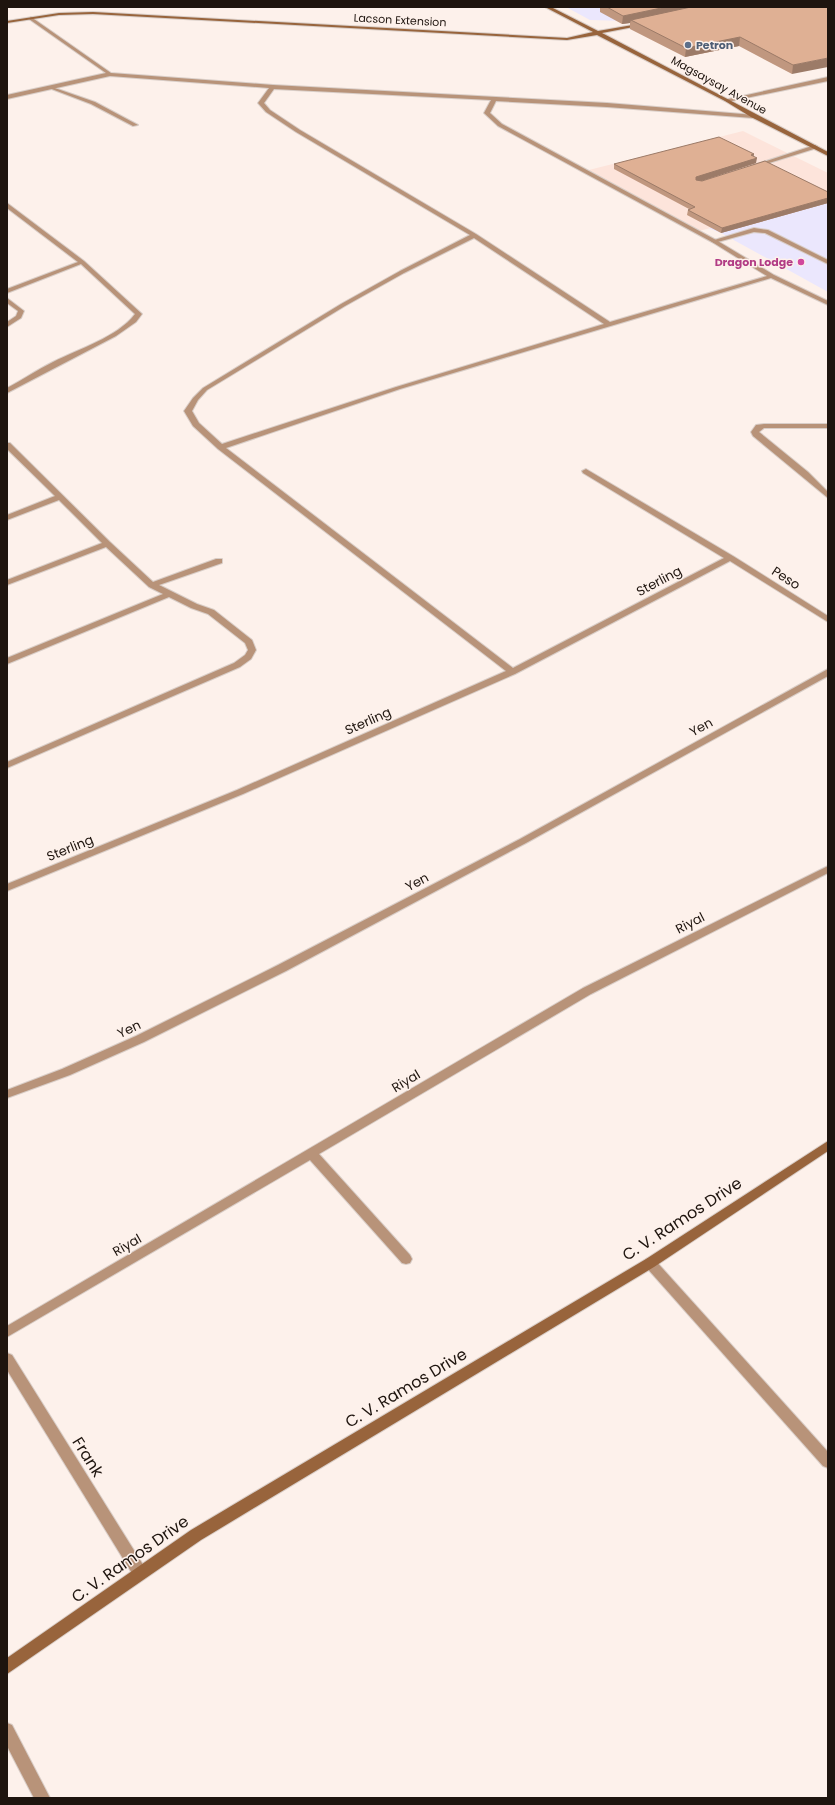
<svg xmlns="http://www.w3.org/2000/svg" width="835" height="1805" font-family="Poppins,sans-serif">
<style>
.commercial{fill:#ebe7fd}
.industrial{fill:#fde4db}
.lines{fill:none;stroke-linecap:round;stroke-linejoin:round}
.lane-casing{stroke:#d9cec8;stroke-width:2}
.street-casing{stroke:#d9cec8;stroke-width:2}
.secondary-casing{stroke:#d9cec8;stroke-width:2}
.lane{fill:#b89379;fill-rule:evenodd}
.street{fill:#b89379;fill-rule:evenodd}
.secondary{fill:#98643c;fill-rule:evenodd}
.wall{fill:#c0977f}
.shaded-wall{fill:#9c7b68}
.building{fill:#dfb094;stroke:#9c7b68}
.service-dot{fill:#5c6f8a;stroke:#fdf1eb;stroke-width:1.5}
.hotel-dot{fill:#d1479c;stroke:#fdf1eb;stroke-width:1.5}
.labels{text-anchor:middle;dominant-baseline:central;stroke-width:3;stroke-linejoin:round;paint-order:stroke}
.far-street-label{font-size:11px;fill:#1e140e;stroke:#fdf1eb}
.far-service-label{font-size:11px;font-weight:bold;fill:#4e5e75;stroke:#fdf1eb;text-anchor:start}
.far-hotel-label{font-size:11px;font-weight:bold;fill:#b23c85;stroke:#fdf1eb;text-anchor:end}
.street-label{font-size:13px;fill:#1e140e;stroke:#fdf1eb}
.near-street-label{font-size:16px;fill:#1e140e;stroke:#fdf1eb}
</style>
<rect width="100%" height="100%" fill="#fdf1eb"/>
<g class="commercial">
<path d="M566 7H695L627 21 590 20Z"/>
<path d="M828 198V292L721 233 708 228Z"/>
</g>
<path class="industrial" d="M743 131 828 173V198L695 232 581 172Z"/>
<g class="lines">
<defs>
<g id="lane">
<path d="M49 86 95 102 138 125 133 126 91 104 49 88Z"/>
<path d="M815 145 818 147 817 148 756 167 751 166Z"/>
<path d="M754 228 768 230 828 260V264L765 233 754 232 714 243 711 241Z"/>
</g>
<g id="street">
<path d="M31 17 111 73 273 85 607 103 755 115V117L753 118 607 107 496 101 490 113 502 124 716 240 774 275 828 301V305L771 278 400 389 226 448 513 668 724 558 583 473 582 471 586 469 733 556 828 616V622L730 561 515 674 243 794 7 891V884L237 790 506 671 218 449 193 426 184 411 193 398 203 388 341 304 400 271 470 235 296 132 266 112 258 103 269 88 110 76 7 99V95L106 73 29 19ZM274 89 491 100 484 113 498 126 712 242 767 276 610 322 476 234 300 130 270 110 264 103ZM474 238 604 324 396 387 222 444 199 423 192 411 198 400 207 390 345 306 404 273Z"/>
<path d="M828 77V81L727 102 724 100Z"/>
<path d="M7 203 84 261 142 314 136 322 116 336 7 393V388C22 380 37 370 53 362 78 349 118 337 135 314L81 264 7 293V289L78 262 7 208Z"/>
<path d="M7 298 24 311 21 318 7 327V322L16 316 18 311 7 303Z"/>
<path d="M764 424H828V428H764L759 432 808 472 828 492V498L753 436 751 432 756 425Z"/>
<path d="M7 443H10L110 542 153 582 216 559H222V563L159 585 197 604 214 610 252 640 256 650 251 659 240 667 7 768V762L234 663 245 655 248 650 245 643 208 614 191 608 169 597 7 664V658L163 594 149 587 106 547 7 585V580L102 543 59 500 7 520V515L55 496 7 449Z"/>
<path d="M828 669V676L526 843 286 971 144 1042 70 1075 7 1098V1090L62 1069 136 1036 278 965 520 839Z"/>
<path d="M828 866V873L591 994 319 1154 410 1255 412 1259 410 1263 406 1264 402 1263 310 1160 7 1337V1326L583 988Z"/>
<path d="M650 1258 654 1259 828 1452V1468L823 1466 646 1267 644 1263 646 1259Z"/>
<path d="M7 1353 12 1355 145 1568 147 1573 145 1578 140 1580 135 1578 7 1370Z"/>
<path d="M7 1723 12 1725 50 1798H34L7 1746Z"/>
</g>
<g id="secondary">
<path d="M545 7H551L598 31 644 23V25L602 33 828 152V156L751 117 725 101 597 35 567 40 93 14 59 15 7 23V21L59 13 93 12 567 38 593 32Z"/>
<path d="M828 1141V1151L654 1267 201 1540 7 1674V1658L191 1530 646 1259Z"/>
</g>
</defs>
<use href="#lane" class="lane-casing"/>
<use href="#street" class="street-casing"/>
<use href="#secondary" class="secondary-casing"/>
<use href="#lane" class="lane"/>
<use href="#street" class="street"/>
<use href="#secondary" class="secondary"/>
</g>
<g class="wall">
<path d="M600 7H826L792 74 739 46 685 57 630 29V23L622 24 600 12Z"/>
<path d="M754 154 753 156 756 163 700 181 828 192V203L721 233 687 215 688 210 689 209 614 169V164Z"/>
</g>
<g class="shaded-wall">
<path d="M666 7H708L631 20 630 23 622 24 623 16Z"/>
<path d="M740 37 739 46 685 57 686 48Z"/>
<path d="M828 58V67L792 74 793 65Z"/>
<path d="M754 154 753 159 757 158 756 163 696 183V177Z"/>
<path d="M828 198V203L721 233 722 228Z"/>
</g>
<g class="building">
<path d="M607 7H666L623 16Z"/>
<path d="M691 7H826L828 8V58L793 65 740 37 686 48 631 20Z"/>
<path d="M719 137 754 154 751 155 757 158 696 177V180L702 181 765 161 828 192V198L722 228 688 210 695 207 614 164Z"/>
</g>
<circle class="service-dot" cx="688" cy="45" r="4"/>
<circle class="hotel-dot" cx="801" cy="262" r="4"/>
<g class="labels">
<g class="far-street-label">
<text transform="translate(400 20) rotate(3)">Lacson Extension</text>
<text transform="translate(719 85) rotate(29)">Magsaysay Avenue</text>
</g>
<g class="far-service-label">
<text x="696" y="45">Petron</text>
</g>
<g class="far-hotel-label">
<text x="793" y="262">Dragon Lodge</text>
</g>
<g class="street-label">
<text transform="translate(786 578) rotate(33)">Peso</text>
<text transform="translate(659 581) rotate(-28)">Sterling</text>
<text transform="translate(368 721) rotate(-24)">Sterling</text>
<text transform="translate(701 727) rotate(-29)">Yen</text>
<text transform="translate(70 848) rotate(-22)">Sterling</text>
<text transform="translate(417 882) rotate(-28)">Yen</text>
<text transform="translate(690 923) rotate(-27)">Riyal</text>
<text transform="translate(129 1029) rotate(-25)">Yen</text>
<text transform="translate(406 1081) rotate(-31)">Riyal</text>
<text transform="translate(127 1245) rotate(-30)">Riyal</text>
</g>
<g class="near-street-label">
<text transform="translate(682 1219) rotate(-33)">C. V. Ramos Drive</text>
<text transform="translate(406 1388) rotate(-31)">C. V. Ramos Drive</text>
<text transform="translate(88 1457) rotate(58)">Frank</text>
<text transform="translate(130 1559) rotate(-35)">C. V. Ramos Drive</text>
</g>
</g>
<rect width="835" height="1805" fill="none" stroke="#1e140e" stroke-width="16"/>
</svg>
